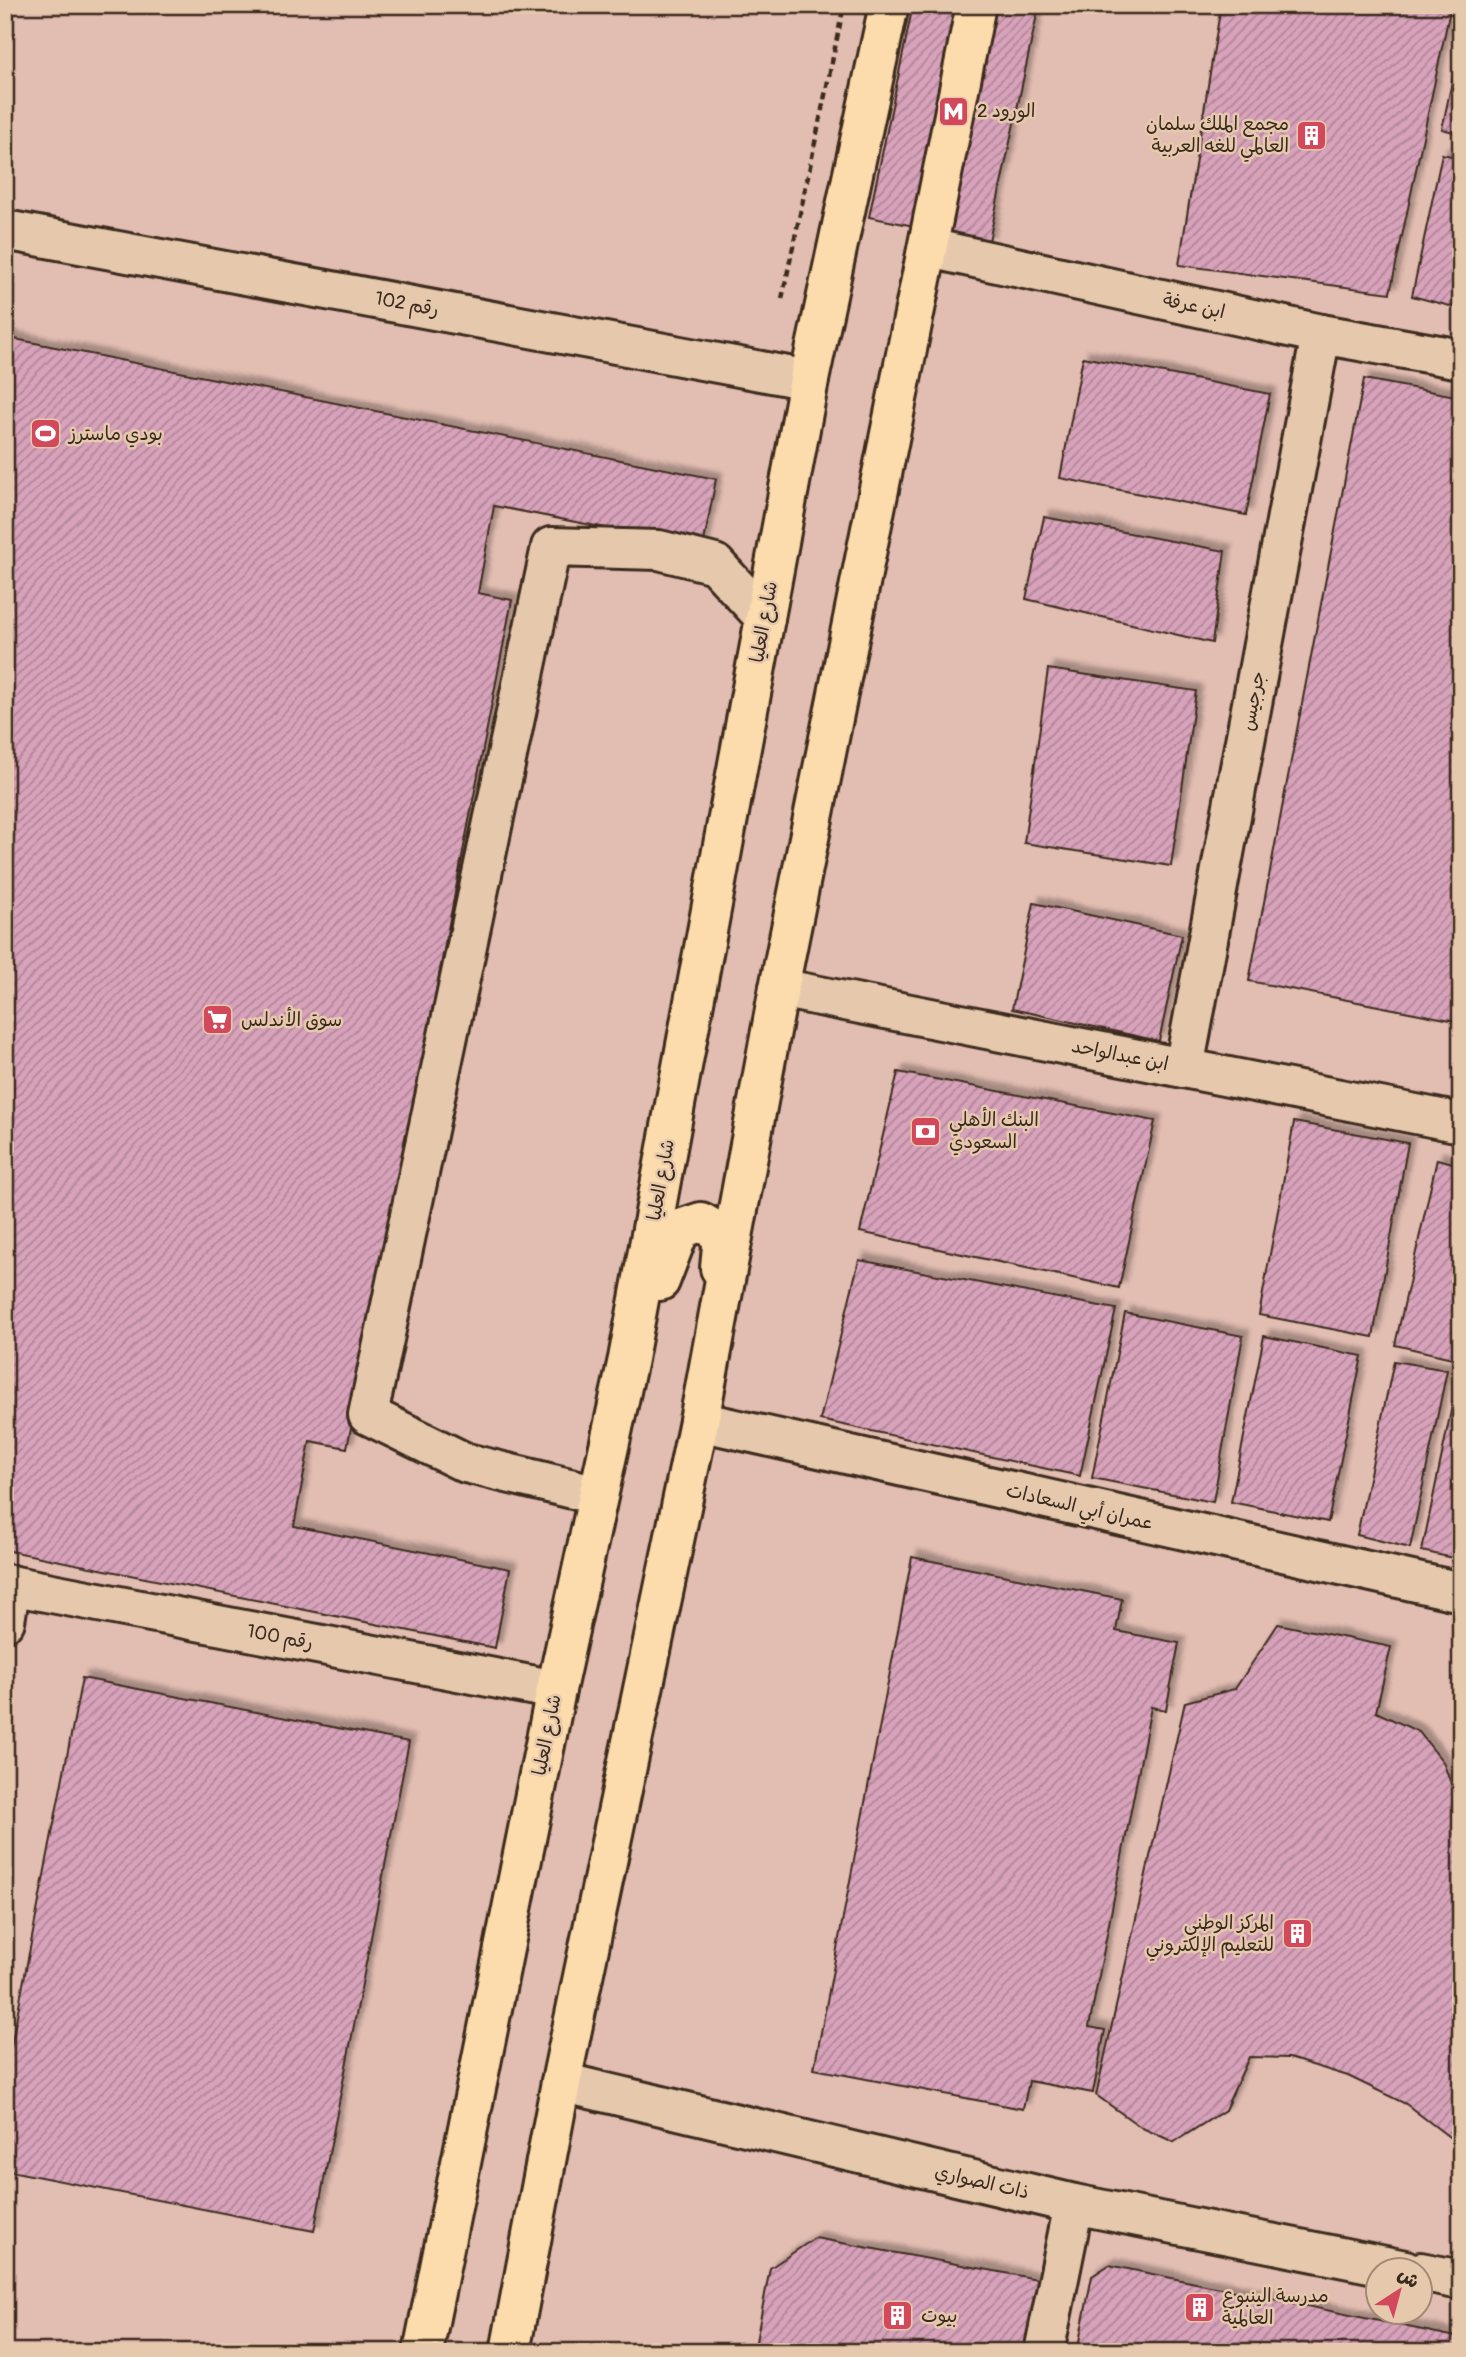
<svg xmlns="http://www.w3.org/2000/svg" width="1466" height="2357" font-family="Pangolin,'Playpen Sans Arabic',sans-serif">
<style>
.building{fill:url(#building-hatch);stroke:#3b2a1e;stroke-width:2;filter:url(#shadow)}
.lines{fill:none;stroke-linecap:round;stroke-linejoin:round}
.minor-casing{stroke:#3b2a1e;stroke-width:44}
.major-casing{stroke:#3b2a1e;stroke-width:44}
.path{stroke:#3b2a1e;stroke-width:4.5;stroke-dasharray:7 5;stroke-linecap:butt}
.minor{stroke:#e6c9ad;stroke-width:38}
.major{stroke:#fcdcac;stroke-width:38}
.labels{text-anchor:middle;dominant-baseline:central;stroke-width:5;stroke-linejoin:round;paint-order:stroke}
.poi-label{font-size:19px;fill:#3b2a1e;stroke:#e6c9ad;text-anchor:start}
.street-label{font-size:19px;fill:#3b2a1e;stroke:#e6c9ad}
</style>
<defs>
<pattern id="building-hatch" width="6" height="6" patternUnits="userSpaceOnUse" patternTransform="scale(1.75)"><rect width="6" height="6" fill="#d7a2ba"/><path d="M-1 1l2-2M0 6l6-6M5 7l2-2" fill="none" stroke="#b08497"/></pattern>
<filter id="shadow"><feDropShadow dx="6" dy="-6" stdDeviation="2" flood-color="#0004"/></filter>
</defs>
<rect width="100%" height="100%" fill="#e2bdb1"/>
<filter id="ink" filterUnits="userSpaceOnUse"><feTurbulence type="fractalNoise" baseFrequency=".0143" numOctaves="2"/><feDisplacementMap in="SourceGraphic" scale="14" xChannelSelector="R" yChannelSelector="G"/><feConvolveMatrix kernelMatrix="1 2 1 2 8 2 1 2 1" color-interpolation-filters="sRGB"/></filter>
<g filter="url(#ink)">
<g class="building">
<path d="M913 5H1039L989 241 869 217Z"/>
<path d="M1221 5H1451L1390 293 1179 265Z"/>
<path d="M1461 39V134L1442 129Z"/>
<path d="M1442 154 1461 158V309L1412 296Z"/>
<path d="M5 337 716 479 703 547 494 506 478 593 512 600 347 1448 310 1441 294 1526 510 1569 495 1648 5 1550Z"/>
<path d="M1083 357 1270 394 1246 515 1060 478Z"/>
<path d="M1364 379 1461 397V1022L1249 981Z"/>
<path d="M1044 517 1225 551 1212 643 1026 599Z"/>
<path d="M1048 669 1196 691 1171 866 1024 843Z"/>
<path d="M1034 903 1182 935 1159 1041 1012 1009Z"/>
<path d="M898 1072 1155 1121 1119 1288 860 1232Z"/>
<path d="M1294 1122 1408 1143 1373 1337 1259 1315Z"/>
<path d="M1437 1159 1461 1165V1360L1395 1345Z"/>
<path d="M859 1260 1116 1309 1080 1476 820 1420Z"/>
<path d="M1125 1313 1243 1336 1213 1502 1092 1478Z"/>
<path d="M1264 1336 1362 1356 1328 1522 1231 1502Z"/>
<path d="M1394 1361 1447 1370 1410 1548 1357 1535Z"/>
<path d="M1458 1377H1461V1560L1422 1551Z"/>
<path d="M912 1557 1122 1599 1116 1631 1179 1643 1166 1710 1151 1707 1089 2027 1105 2030 1093 2093 1029 2081 1023 2109 814 2069Z"/>
<path d="M1278 1624 1391 1647 1376 1712 1419 1732 1443 1762 1461 1811V2146L1406 2104 1348 2076 1289 2058 1249 2057 1225 2110 1174 2142 1142 2128 1096 2095 1185 1702 1235 1689Z"/>
<path d="M82 1678 409 1742 314 2231 5 2170V2078Z"/>
<path d="M815 2238 1043 2280 1029 2352H754L770 2268Z"/>
<path d="M1109 2265 1461 2338V2352H1077L1092 2276Z"/>
</g>
<g class="lines">
<defs>
<g id="minor">
<path d="M5 230 809 380"/>
<path d="M929 248 1321 334 1461 359"/>
<path d="M779 988 1461 1123"/>
<path d="M1184 1068 1321 334"/>
<path d="M699 1421 1461 1592"/>
<path d="M598 1495 466 1463 368 1415 551 547 659 550 715 564 765 618"/>
<path d="M5 1584 556 1690"/>
<path d="M5 1621 11 1585"/>
<path d="M561 2082 1074 2204 1405 2270"/>
<path d="M1420 2272 1461 2280"/>
<path d="M1044 2352 1074 2204"/>
</g>
<g id="major">
<path d="M660 1281 680 1229 701 1222 723 1235 720 1268"/>
<path d="M423 2352 556 1690 628 1359 809 380 889 5"/>
<path d="M510 2352 561 2082 699 1421 779 988 976 5"/>
</g>
</defs>
<use href="#minor" class="minor-casing"/>
<use href="#major" class="major-casing"/>
<path class="path" d="M782 299 844 5"/>
<use href="#minor" class="minor"/>
<use href="#major" class="major"/>
</g>
</g>
<defs>
<symbol id="metro-square" viewBox="-11 -11 22 22"><rect x="-9" y="-9" width="18" height="18" rx="4" fill="#d1495b" stroke="#e6c9ad"/><path d="M-5.5 5V-5H-3L0 0L3-5H5.5V5H3V-.5L0 4L-3-.5V5Z" fill="#fff"/></symbol>
<symbol id="building-square" viewBox="-11 -11 22 22"><rect x="-9" y="-9" width="18" height="18" rx="4" fill="#d1495b" stroke="#e6c9ad"/><path d="M-4-6H4V6H1V3H-1V6H-4ZM-2.5-4.3h1.7v1.8h-1.7ZM.8-4.3h1.7v1.8H.8ZM-2.5-1h1.7V.8h-1.7ZM.8-1h1.7V.8H.8Z" fill="#fff"/></symbol>
<symbol id="stadium-square" viewBox="-11 -11 22 22"><rect x="-9" y="-9" width="18" height="18" rx="4" fill="#d1495b" stroke="#e6c9ad"/><path d="M0-5a6.5 5 0 1 0 0 10a6.5 5 0 1 0 0-10ZM-3.5-1.8h7v3.6h-7Z" fill="#fff"/></symbol>
<symbol id="supermarket-square" viewBox="-11 -11 22 22"><rect x="-9" y="-9" width="18" height="18" rx="4" fill="#d1495b" stroke="#e6c9ad"/><path d="M-6-5.5h2.5l.6 2H6L4.5 2H-2.5L-4.4-4H-6ZM-1.5 3.2a1.3 1.3 0 1 0 .1 0ZM3 3.2a1.3 1.3 0 1 0 .1 0Z" fill="#fff"/></symbol>
<symbol id="bank-square" viewBox="-11 -11 22 22"><rect x="-9" y="-9" width="18" height="18" rx="4" fill="#d1495b" stroke="#e6c9ad"/><path d="M-6-4H6V4H-6ZM0-2.3a2.3 2.3 0 1 0 0 4.6a2.3 2.3 0 1 0 0-4.6Z" fill="#fff"/></symbol>
</defs>
<g fill-rule="evenodd">
<use href="#metro-square" x="936" y="94" width="35" height="35"/>
<use href="#building-square" x="1294" y="118" width="35" height="35"/>
<use href="#stadium-square" x="28" y="416" width="35" height="35"/>
<use href="#supermarket-square" x="200" y="1002" width="35" height="35"/>
<use href="#bank-square" x="908" y="1114" width="35" height="35"/>
<use href="#building-square" x="1280" y="1916" width="35" height="35"/>
<use href="#building-square" x="1182" y="2290" width="35" height="35"/>
<use href="#building-square" x="880" y="2298" width="35" height="35"/>
</g>
<g class="labels">
<g class="poi-label">
<text x="977" y="111">الورود 2</text>
<text x="1289" y="124" text-anchor="end">مجمع الملك سلمان<tspan x="1289" dy="22">العالمي للغه العربية</tspan></text>
<text x="69" y="434">بودي ماسترز</text>
<text x="241" y="1020">سوق الأندلس</text>
<text x="949" y="1120">البنك الأهلي<tspan x="949" dy="22">السعودي</tspan></text>
<text x="1274" y="1923" text-anchor="end">المركز الوطني<tspan x="1274" dy="22">للتعليم الإلكتروني</tspan></text>
<text x="1222" y="2296">مدرسة الينبوع<tspan x="1222" dy="22">العالمية</tspan></text>
<text x="921" y="2316">بيوت</text>
</g>
<g class="street-label">
<text transform="translate(407 304) rotate(11)">رقم 102</text>
<text transform="translate(1194 306) rotate(12)">ابن عرفة</text>
<text transform="translate(764 622) rotate(-80)">شارع العليا</text>
<text transform="translate(1253 701) rotate(-79)">جرجيس</text>
<text transform="translate(1120 1055) rotate(11)">ابن عبدالواحد</text>
<text transform="translate(661 1180) rotate(-80)">شارع العليا</text>
<text transform="translate(1080 1507) rotate(13)">عمران أبي السعادات</text>
<text transform="translate(280 1637) rotate(11)">رقم 100</text>
<text transform="translate(547 1735) rotate(-79)">شارع العليا</text>
<text transform="translate(982 2182) rotate(13)">ذات الصواري</text>
</g>
</g>
<rect width="1466" height="2357" fill="none" stroke="#e6c9ad" stroke-width="28"/>
<rect x="14" y="14" width="1438" height="2329" fill="none" stroke="#3b2a1e" stroke-width="2.5" filter="url(#ink)"/>
<g transform="translate(1399 2291) rotate(36)"><circle r="33" fill="#e6c9ad" stroke="#a28974" stroke-width="2"/>
<path d="M0-5L12 26L0 18L-12 26Z" fill="#d1495b"/>
<text y="-10" font-size="19" font-weight="bold" text-anchor="middle" fill="#3b2a1e">ش</text>
</g>
</svg>
